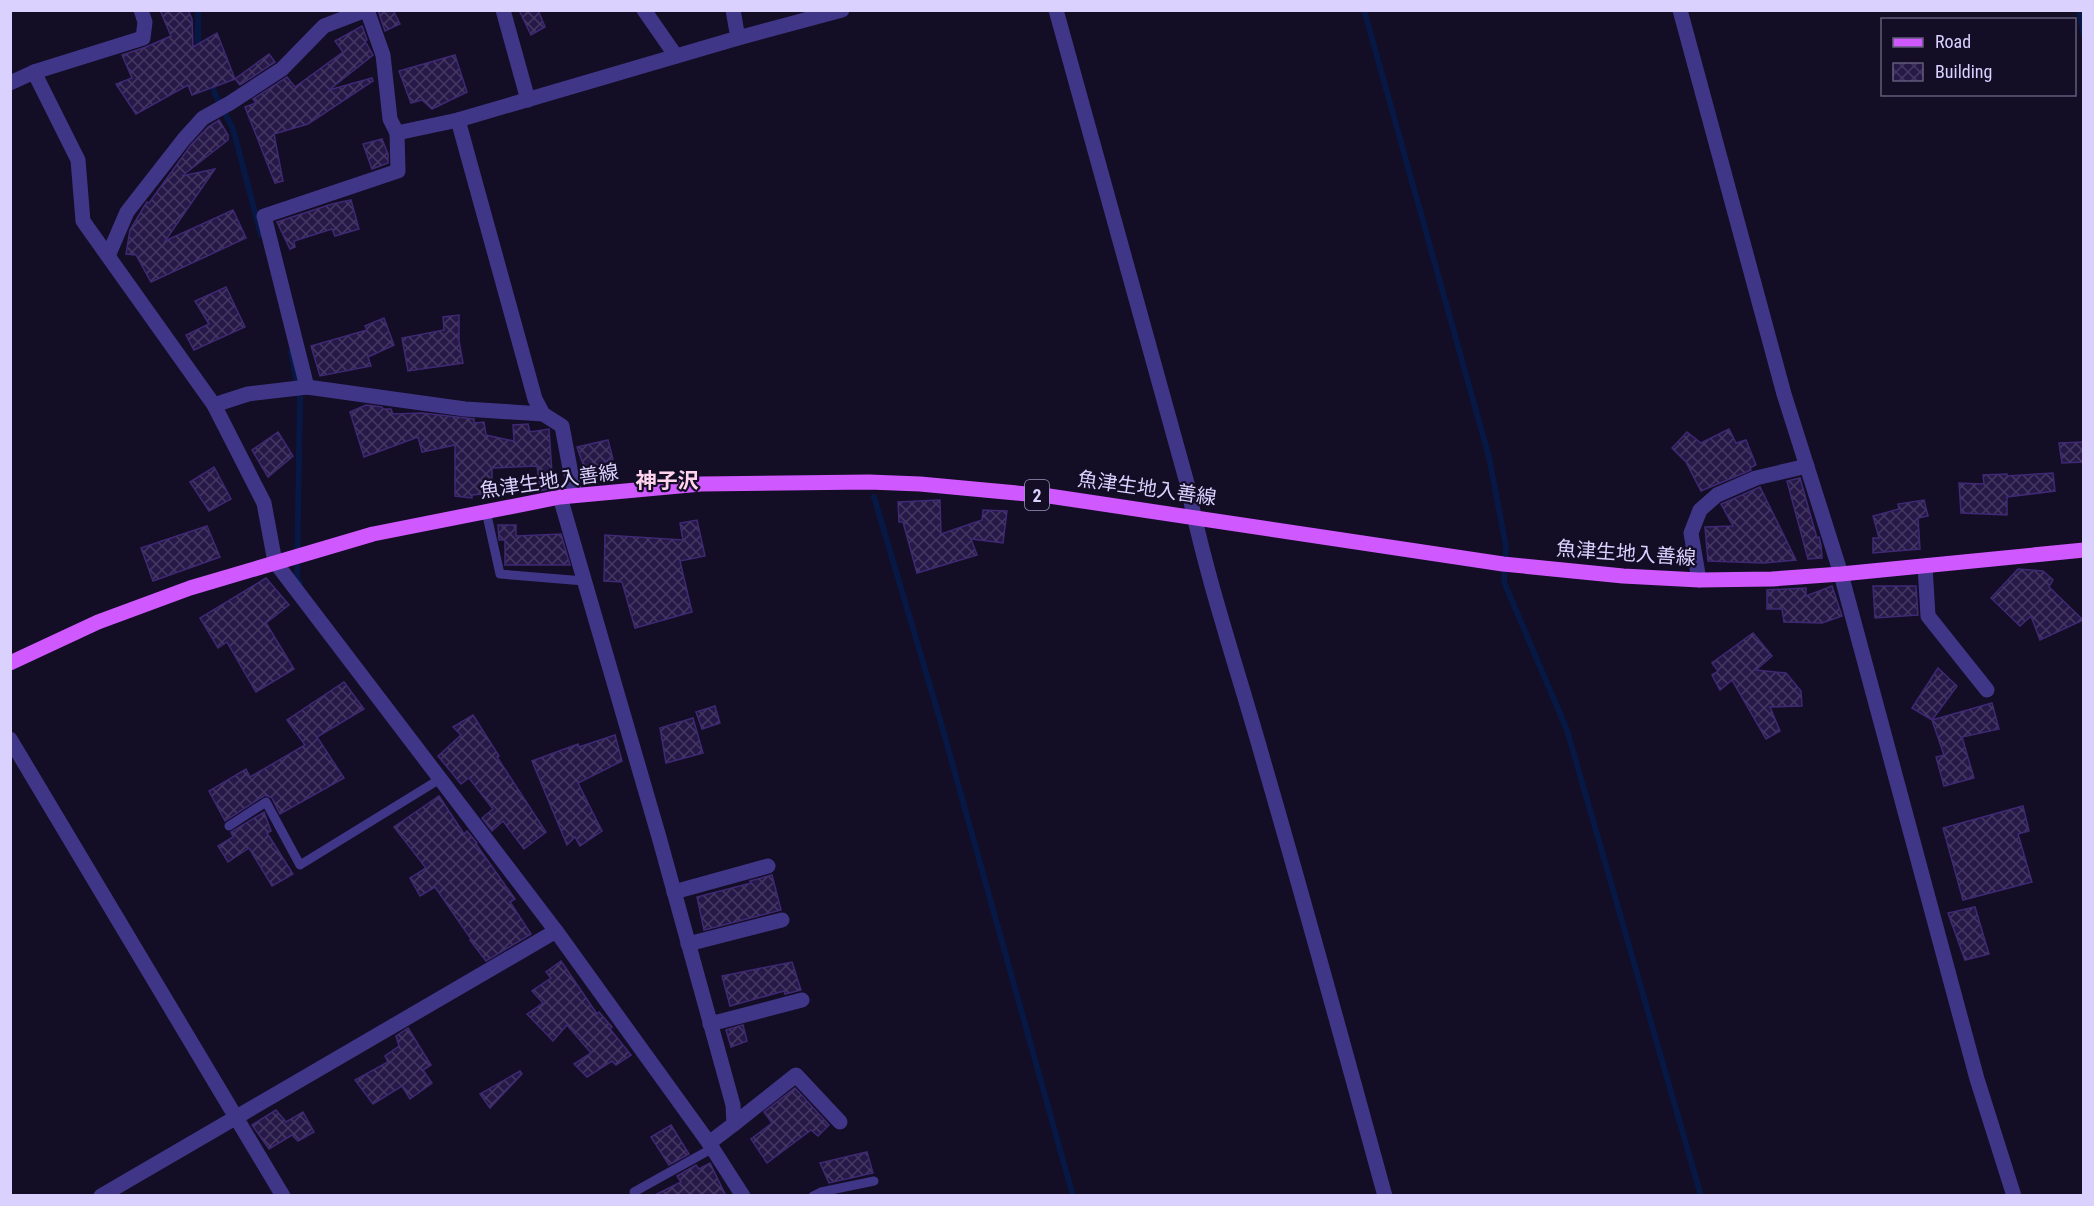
<svg xmlns="http://www.w3.org/2000/svg" width="2094" height="1206" font-family="'Roboto Condensed','Noto Sans JP',sans-serif">
<style>
.lines{fill:none;stroke-linecap:round;stroke-linejoin:round}
.stream{stroke:#071844;stroke-width:6}
.building{fill:url(#building-cross-hatch);stroke:#3f2974;stroke-width:1.5}
.service{stroke:#403687;stroke-width:9}
.minor{stroke:#403687;stroke-width:15}
.primary{stroke:#cf58ff;stroke-width:15}
.labels{text-anchor:middle;dominant-baseline:central;stroke-width:4.5;stroke-linejoin:round;paint-order:stroke}
.shield{fill:#130d25;stroke:#9f96be;stroke-width:1.5}
.shield-label{font-size:18px;font-weight:bold;fill:#dbd1ff}
.street-label{font-size:20px;fill:#dbd1ff;stroke:#130d25}
.neighbourhood-label{font-size:21px;font-weight:bold;fill:#ffd3eb;stroke:#130d25}
</style>
<defs>
<pattern id="building-cross-hatch" width="8" height="8" patternUnits="userSpaceOnUse" patternTransform="scale(1.5)"><rect width="8" height="8" fill="#261847"/><path d="M0 0l8 8M0 8l8-8" fill="none" stroke="#453963"/></pattern>
</defs>
<rect width="100%" height="100%" fill="#130d25"/>
<g class="lines">
<g class="stream">
<path d="M198 10V41L201 50"/>
<path d="M1364 10 1489 457 1506 547 1504 582 1567 730 1701 1196"/>
<path d="M2079 10 2084 35"/>
<path d="M210 80 215 94 233 129 261 235"/>
<path d="M291 352 300 398 297 579 300 583"/>
<path d="M874 497 941 723 1073 1196"/>
</g>
</g>
<g class="building">
<path d="M160 10H188L192 19 193 47 217 33 235 79 192 95 188 85 136 114 116 84 132 78 122 55 146 47 171 36Z"/>
<path d="M378 10H393L400 24 385 31Z"/>
<path d="M519 10H538L545 27 531 35Z"/>
<path d="M362 26 367 40 365 41 373 55 329 90 372 78 373 81 308 124 274 134 283 181 275 183 245 107 256 103 253 99 287 77 295 87 343 52 335 41Z"/>
<path d="M269 54 275 62 240 85 235 79Z"/>
<path d="M455 55 467 92 432 109 422 100 411 103 399 71Z"/>
<path d="M219 120 228 135V140L182 176 215 169 165 241 233 210 246 238 151 282 136 255 126 254 130 230 145 205 147 202 149 203 191 145 208 127Z"/>
<path d="M382 139 388 154V163L372 169 363 144Z"/>
<path d="M351 200 359 229 335 236 332 229 294 241 295 247 290 249 277 222 332 204Z"/>
<path d="M226 287 245 327 194 350 186 335 209 324 195 301Z"/>
<path d="M459 315V341L463 363 408 371 402 338 444 330 443 317Z"/>
<path d="M384 318 394 345 368 357 371 366 320 376 311 346 367 330 365 326Z"/>
<path d="M366 405 382 407 383 409H391L393 414 422 413 474 419V423L484 422 486 435 514 441 513 425 528 424 530 432 549 429 553 488 540 491 537 466 492 468V493L472 495V498L455 496V445L422 452 418 437 364 457 350 412Z"/>
<path d="M1729 429 1736 443 1746 440 1756 465 1750 468 1751 470 1701 491 1686 462 1672 448 1687 432 1701 443Z"/>
<path d="M278 432 293 456 268 477 252 450Z"/>
<path d="M608 440 613 459 585 470 577 447Z"/>
<path d="M2084 442V462L2062 463 2059 443Z"/>
<path d="M214 467 231 499 209 511 190 482Z"/>
<path d="M2053 473 2055 491 2007 497V515L1961 513 1959 483 1984 484 1983 475 2007 474V476Z"/>
<path d="M1800 478 1817 538 1819 537 1821 545 1822 558 1808 559 1787 481Z"/>
<path d="M1760 487 1796 560 1764 563 1708 561 1705 527 1733 526 1721 504Z"/>
<path d="M940 500 941 534 982 520 983 510 1007 511 1003 543 971 539 977 555 917 573 903 522H899L898 502Z"/>
<path d="M1924 500 1928 516 1918 518 1920 549 1873 553V538H1879L1873 516 1899 509 1898 504Z"/>
<path d="M697 520 705 556 680 561 692 612 635 628 622 582 604 581 605 535 683 540 680 523Z"/>
<path d="M498 525H516V536L561 534 570 565H505V540H499Z"/>
<path d="M207 526 220 557 153 581 141 548Z"/>
<path d="M2018 569 2043 571 2053 580 2049 587 2083 620 2040 640 2031 616 2020 626 1991 598Z"/>
<path d="M266 578 289 605 266 623 294 669 256 692 227 642 218 648 200 618Z"/>
<path d="M1832 586 1842 616 1822 623 1784 622 1782 609H1767V590L1806 588V596Z"/>
<path d="M1873 586H1916L1918 615 1875 618Z"/>
<path d="M1753 633 1772 656 1756 670 1786 673 1801 691 1802 706 1770 707 1780 731 1766 739 1732 680 1720 690 1712 675 1718 671 1712 663Z"/>
<path d="M1938 668 1957 686 1932 720 1912 708Z"/>
<path d="M344 682 364 709 317 737 344 778 280 814 272 798 265 795 225 821 209 791 246 769 250 777 305 745 287 720Z"/>
<path d="M1992 703 1999 729 1962 737 1974 778 1944 786 1936 757 1944 755 1932 720Z"/>
<path d="M715 706 720 723 702 729 696 712Z"/>
<path d="M473 715 499 756 497 757 546 832 524 849 503 821 492 831 482 818 493 809 469 778 461 784 438 756 461 735 453 727Z"/>
<path d="M693 718 703 753 666 763 660 728Z"/>
<path d="M615 735 622 761 578 783 602 831 580 846 575 837 567 845 532 761 578 744 579 747Z"/>
<path d="M439 796 464 834 467 831 477 843 476 844 515 899 510 902 531 934 486 961 470 940 471 939 435 887 420 896 410 878 426 868 394 827Z"/>
<path d="M2023 806 2029 831 2018 834 2032 882 1963 900 1943 828Z"/>
<path d="M264 812 271 831 267 833 293 874 272 886 249 848 228 862 218 846 233 837 231 832Z"/>
<path d="M772 875 781 910 704 930 697 897 751 883 750 881Z"/>
<path d="M1975 907 1989 954 1965 960 1948 913Z"/>
<path d="M561 961 597 1014 599 1012 612 1027 610 1029 631 1055 616 1065 612 1061 587 1077 574 1064 591 1053 567 1025 553 1041 527 1014 543 1003 532 991 551 978 546 972Z"/>
<path d="M792 962 801 990 785 994 784 991 730 1006 722 976Z"/>
<path d="M743 1025 747 1041 731 1047 726 1030Z"/>
<path d="M408 1028 431 1065 423 1070 432 1083 410 1099 402 1086 373 1104 355 1080 388 1062 385 1056 399 1046 396 1036Z"/>
<path d="M520 1071 522 1074 490 1108 480 1094Z"/>
<path d="M795 1088 829 1125 818 1136 811 1130 767 1163 751 1139 772 1123 764 1112Z"/>
<path d="M276 1110 286 1122 303 1112 314 1132 298 1141 292 1135 269 1149 252 1125Z"/>
<path d="M671 1125 689 1154 669 1165 651 1137Z"/>
<path d="M867 1152 873 1173 829 1183 820 1163Z"/>
<path d="M710 1163 726 1196H653L681 1182 677 1176 696 1165 699 1169Z"/>
</g>
<g class="lines">
<g class="service">
<path d="M486 511 500 574 584 581"/>
<path d="M229 826 266 802 300 865 440 779"/>
<path d="M634 1192 713 1148"/>
<path d="M813 1196 821 1192 874 1181"/>
</g>
<g class="minor">
<path d="M367 10 383 55 390 119 397 133 458 120 738 38 842 10"/>
<path d="M503 10 528 100"/>
<path d="M644 10 676 56"/>
<path d="M733 10 738 38"/>
<path d="M1056 10 1187 483C1206 578 1238 670 1264 763 1306 907 1345 1051 1385 1196"/>
<path d="M1680 10 1784 394 1841 574 1977 1079 2014 1196"/>
<path d="M34 72 78 160 83 221 214 405 264 503 275 562 556 931 709 1143 743 1196"/>
<path d="M10 83 34 72 143 38 145 22 141 10"/>
<path d="M458 120 535 399 543 414 562 426 575 495"/>
<path d="M108 256 127 212 184 139 203 118 230 103 282 69 324 26 366 10"/>
<path d="M307 387 264 216 398 171 397 133"/>
<path d="M214 405 248 394 307 387 465 409 543 414"/>
<path d="M560 497 659 837 733 1105 734 1124 709 1143"/>
<path d="M1925 566 1928 616 1987 690"/>
<path d="M1699 580 1691 533 1700 510 1717 495 1756 478 1807 466"/>
<path d="M10 739 283 1196"/>
<path d="M674 892 768 866"/>
<path d="M688 944 782 920"/>
<path d="M710 1024 802 1000"/>
<path d="M734 1124 796 1075 840 1122"/>
<path d="M101 1196 556 931"/>
</g>
<path class="primary" d="M10 663 98 622 190 588 373 534 560 497 701 484 869 482 920 484 1049 496 1503 564 1623 576 1699 580 1772 579 1841 574 2084 550"/>
</g>
<g class="labels">
<rect class="shield" x="1025" y="480" width="24" height="30" rx="4.5"/>
<g class="shield-label">
<text x="1037" y="495">2</text>
</g>
<g class="street-label">
<text transform="translate(549 481) rotate(-8)">魚津生地入善線</text>
<text transform="translate(1147 488) rotate(8)">魚津生地入善線</text>
<text transform="translate(1626 553) rotate(4)">魚津生地入善線</text>
</g>
<g class="neighbourhood-label">
<text x="667" y="481">神子沢</text>
</g>
</g>
<rect width="2094" height="1206" fill="none" stroke="#dbd1ff" stroke-width="24"/>
<rect x="1881" y="18" width="195" height="78" fill="#130d25" stroke="#635b7c" stroke-width="1.5"/>
<rect x="1893" y="38" width="30" height="9" fill="#cf58ff" stroke="#635b7c" stroke-width="1.5"/>
<text x="1935" y="48" font-size="18" fill="#dbd1ff">Road</text>
<rect x="1893" y="63" width="30" height="18" fill="url(#building-cross-hatch)" stroke="#635b7c" stroke-width="1.5"/>
<text x="1935" y="78" font-size="18" fill="#dbd1ff">Building</text>
</svg>
